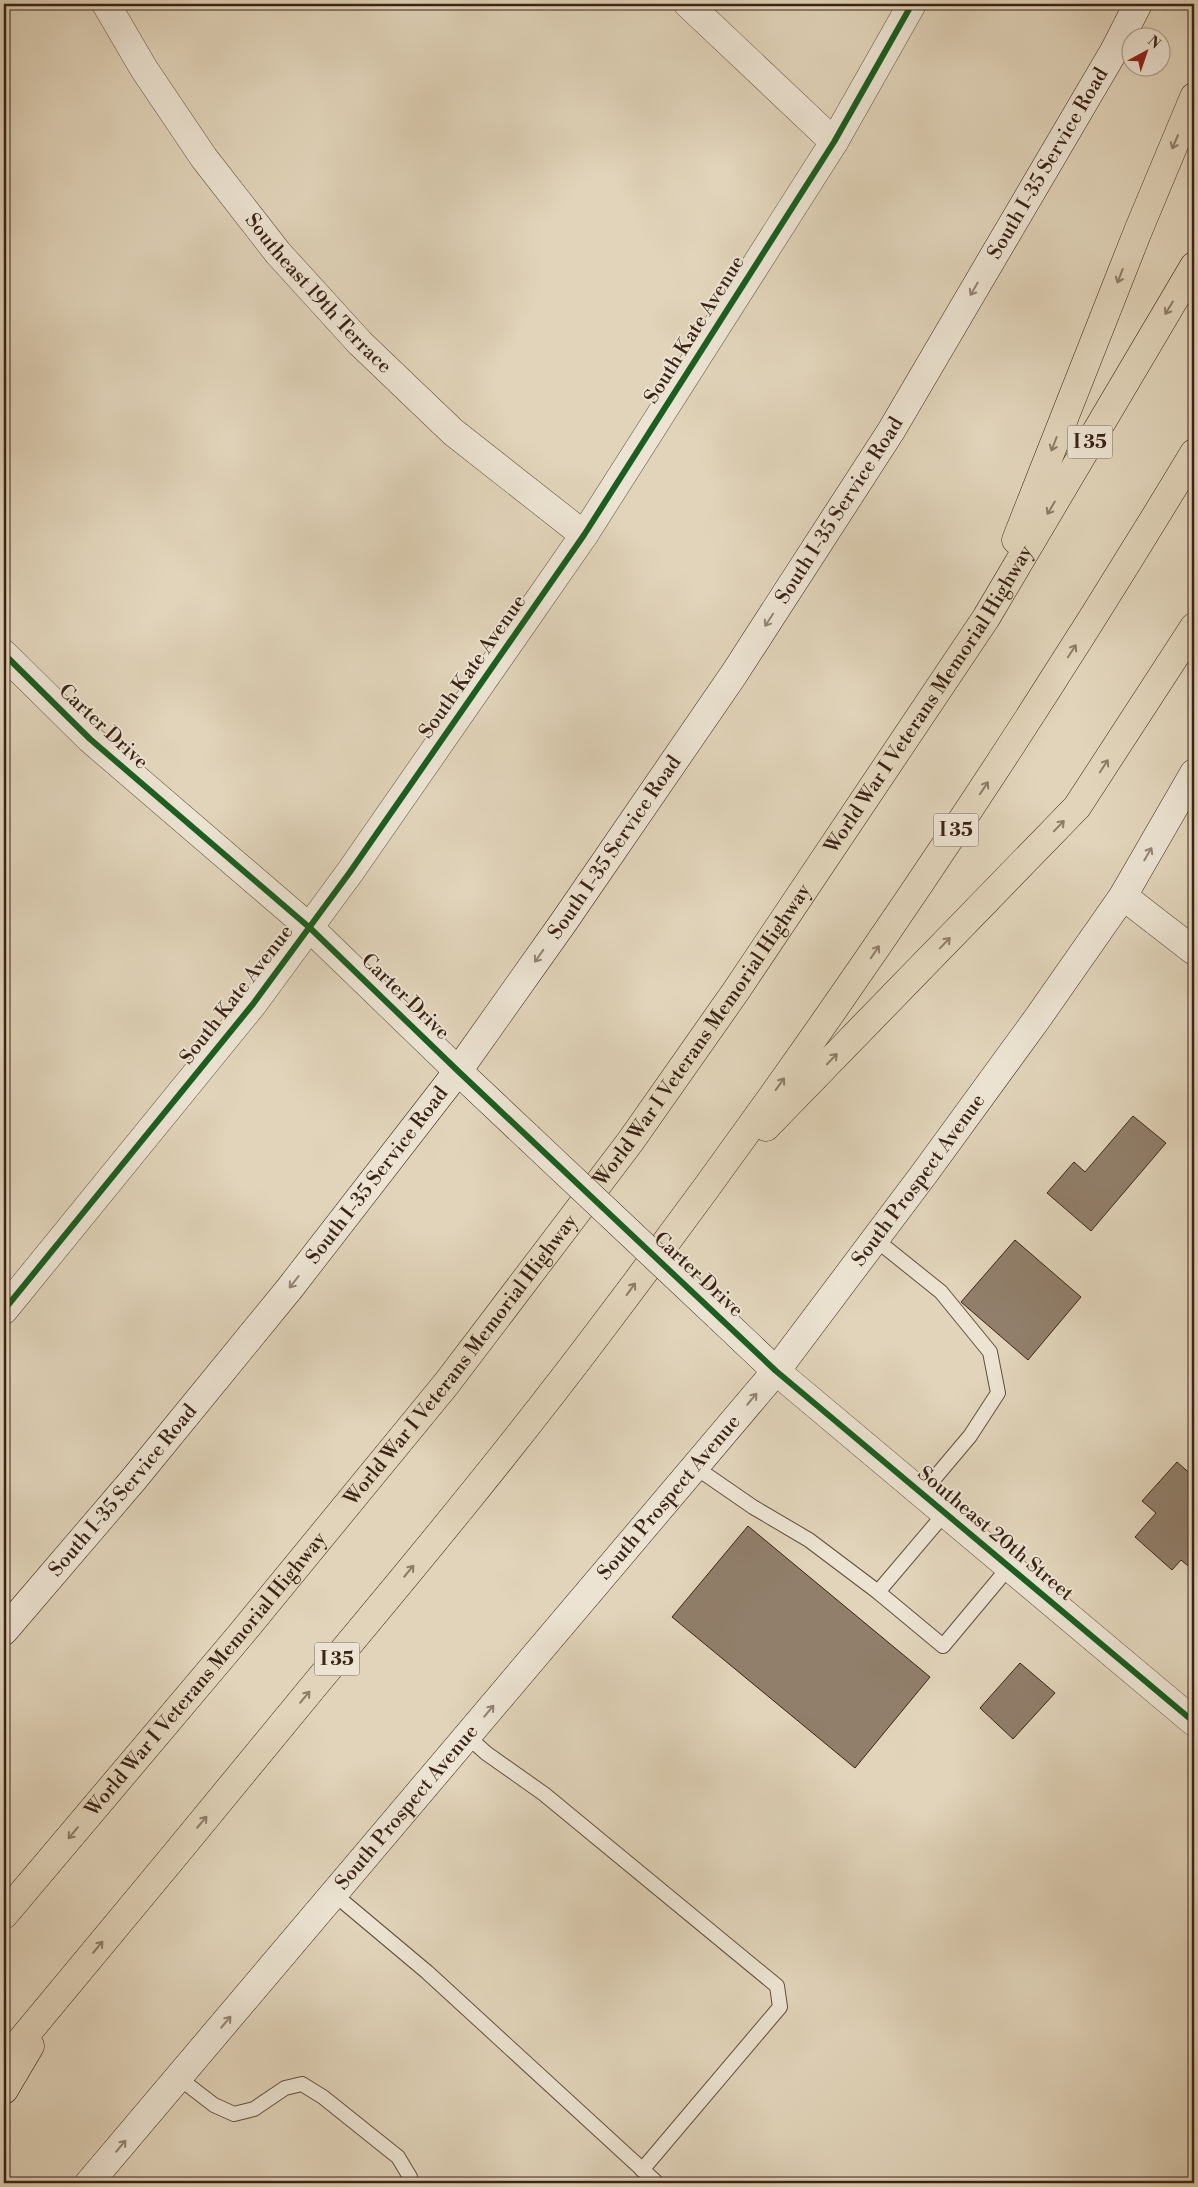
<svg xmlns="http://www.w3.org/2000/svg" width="1198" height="2187" font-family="'Libre Bodoni',serif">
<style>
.building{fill:#917f6b;stroke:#3b2315}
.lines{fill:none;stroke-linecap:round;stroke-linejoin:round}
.lane-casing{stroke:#644f3e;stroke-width:16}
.street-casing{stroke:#644f3e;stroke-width:29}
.secondary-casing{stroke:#3b2315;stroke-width:29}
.highway-casing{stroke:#3b2315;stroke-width:29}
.lane{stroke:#ece3d2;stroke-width:14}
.street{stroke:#ece3d2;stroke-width:28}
.secondary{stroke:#ece3d2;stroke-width:28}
.highway{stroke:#e1d4ba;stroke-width:28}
.secondary-bridge-casing{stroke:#3b2315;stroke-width:29;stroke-linecap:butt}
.secondary-bridge{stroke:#ece3d2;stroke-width:28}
.cycleway-casing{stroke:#ece3d2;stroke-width:9}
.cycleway{stroke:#1b5e20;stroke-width:6}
.oneway{stroke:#8e7c68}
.oneway2{stroke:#948374}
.labels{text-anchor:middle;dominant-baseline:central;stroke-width:4;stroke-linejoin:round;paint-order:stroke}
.shield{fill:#ece3d2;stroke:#705d4e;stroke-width:1}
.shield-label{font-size:19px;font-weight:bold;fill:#3b2315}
.street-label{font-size:20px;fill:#3b2315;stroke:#ece3d2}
</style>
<rect width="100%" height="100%" fill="#e1d4ba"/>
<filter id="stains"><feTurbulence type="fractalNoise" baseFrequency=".004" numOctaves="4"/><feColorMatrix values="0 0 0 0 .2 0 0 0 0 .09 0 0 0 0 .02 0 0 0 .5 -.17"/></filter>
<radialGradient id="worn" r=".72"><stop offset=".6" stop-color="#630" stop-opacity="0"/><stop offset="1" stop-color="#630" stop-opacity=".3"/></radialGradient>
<g class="building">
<path d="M1133 1116 1166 1143 1091 1231 1047 1193 1074 1162 1085 1172Z"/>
<path d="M1015 1240 1081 1297 1028 1360 961 1302Z"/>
<path d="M1177 1462 1194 1477V1571L1181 1560 1172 1570 1135 1537 1156 1513 1142 1501Z"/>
<path d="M748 1526 930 1677 855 1768 672 1617Z"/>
<path d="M1020 1663 1055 1693 1013 1739 980 1708Z"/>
</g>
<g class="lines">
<defs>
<g id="lane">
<path d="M875 1239 941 1292 990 1352 998 1393 970 1436 922 1493"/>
<path d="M695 1467 753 1507 809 1540 878 1592 943 1646 1009 1567"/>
<path d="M878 1592 945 1513"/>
<path d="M467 1736 486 1753 544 1794 777 1986 780 2007 642 2170"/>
<path d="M334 1894 427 1972 657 2183"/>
<path d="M179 2078 214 2105 234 2114 254 2109 285 2088 302 2084 323 2097 398 2157 410 2177 411 2183"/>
</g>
<g id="street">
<path id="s1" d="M106 4 144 69 204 158 278 253 360 343 453 432 584 535"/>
<path d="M688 4 834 142"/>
<path d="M4 654 90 739 310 928 458 1071"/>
<path d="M1123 896 1194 951"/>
<path d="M4 1310 253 1004 350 872 584 535 834 142 912 4"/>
<path d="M776 1371 1194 1722"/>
</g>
<g id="secondary">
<path d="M458 1071 528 1137"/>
<path d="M718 1316 776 1371"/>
<path id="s2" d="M4 1631 134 1479 290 1288 458 1071 563 923 734 674 891 431 1114 51 1138 4"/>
<path id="s3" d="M89 2183 776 1371 924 1174 1037 1019 1123 896 1194 773"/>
</g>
<g id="highway">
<path d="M1016 540 1138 231 1194 97"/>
<path d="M766 1127 1077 807 1194 627"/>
<path id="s4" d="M4 1915 242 1633 447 1383 630 1142 736 991 986 618 1194 266"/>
<path d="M4 2061C109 1935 214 1808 318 1681 415 1565 511 1449 602 1328 815 1047 1012 755 1194 453"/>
<path d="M4 2090 30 2046"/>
</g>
</defs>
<use href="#lane" class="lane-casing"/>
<use href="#street" class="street-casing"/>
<use href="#secondary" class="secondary-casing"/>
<use href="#highway" class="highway-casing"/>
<use href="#lane" class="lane"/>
<use href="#street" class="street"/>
<use href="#secondary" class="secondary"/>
<use href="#highway" class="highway"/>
<defs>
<path id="secondary-bridge" d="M528 1137 718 1316"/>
</defs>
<use href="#secondary-bridge" class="secondary-bridge-casing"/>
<use href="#secondary-bridge" class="secondary-bridge"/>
<defs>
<g id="cycleway">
<path d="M4 654 90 739 310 928 458 1071 776 1371 1194 1722"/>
<path d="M4 1310 253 1004 350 872 584 535 834 142 912 4"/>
</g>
</defs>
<use href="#cycleway" class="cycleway-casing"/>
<use href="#cycleway" class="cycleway"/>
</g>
<defs><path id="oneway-shaft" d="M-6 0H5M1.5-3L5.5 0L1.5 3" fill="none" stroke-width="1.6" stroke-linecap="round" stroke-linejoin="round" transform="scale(1.25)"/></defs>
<g class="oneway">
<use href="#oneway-shaft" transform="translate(1175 142) rotate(113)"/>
<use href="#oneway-shaft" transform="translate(1120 276) rotate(111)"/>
<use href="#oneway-shaft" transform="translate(1169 308) rotate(121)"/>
<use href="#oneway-shaft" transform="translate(1054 444) rotate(111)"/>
<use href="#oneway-shaft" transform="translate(1051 508) rotate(121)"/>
<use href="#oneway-shaft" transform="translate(1072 651) rotate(-57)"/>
<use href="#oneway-shaft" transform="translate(1104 766) rotate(-57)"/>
<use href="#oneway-shaft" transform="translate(984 788) rotate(-56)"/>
<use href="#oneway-shaft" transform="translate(1059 826) rotate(-46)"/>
<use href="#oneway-shaft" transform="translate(945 943) rotate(-46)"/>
<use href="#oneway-shaft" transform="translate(875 952) rotate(-56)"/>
<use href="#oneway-shaft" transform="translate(832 1059) rotate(-46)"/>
<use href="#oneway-shaft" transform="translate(780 1084) rotate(-54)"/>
<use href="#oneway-shaft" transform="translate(631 1289) rotate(-54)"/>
<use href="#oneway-shaft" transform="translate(409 1571) rotate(-50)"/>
<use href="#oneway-shaft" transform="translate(305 1697) rotate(-50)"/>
<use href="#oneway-shaft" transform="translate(202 1822) rotate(-50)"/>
<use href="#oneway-shaft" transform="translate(73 1833) rotate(130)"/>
<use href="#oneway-shaft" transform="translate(98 1947) rotate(-50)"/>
</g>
<g class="oneway2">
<use href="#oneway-shaft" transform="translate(974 289) rotate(120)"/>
<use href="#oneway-shaft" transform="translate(769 620) rotate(123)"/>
<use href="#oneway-shaft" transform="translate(1148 854) rotate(-60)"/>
<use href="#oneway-shaft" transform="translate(539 956) rotate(125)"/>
<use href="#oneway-shaft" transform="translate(294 1282) rotate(128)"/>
<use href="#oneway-shaft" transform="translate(752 1399) rotate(-50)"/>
<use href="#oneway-shaft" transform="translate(489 1711) rotate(-50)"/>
<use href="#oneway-shaft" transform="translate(226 2022) rotate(-50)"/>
<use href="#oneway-shaft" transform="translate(121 2146) rotate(-50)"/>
</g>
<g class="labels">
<g class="shield">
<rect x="1067.5" y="425.5" width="45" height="33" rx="4"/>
<rect x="933.5" y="813.5" width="45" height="33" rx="4"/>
<rect x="314.5" y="1642.5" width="45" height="33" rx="4"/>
</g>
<g class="shield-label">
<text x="1090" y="442">I 35</text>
<text x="956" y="830">I 35</text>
<text x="337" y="1659">I 35</text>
</g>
<g class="street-label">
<text stroke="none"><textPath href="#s2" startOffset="1804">South I-35 Service Road</textPath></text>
<text stroke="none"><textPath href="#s1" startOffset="360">Southeast 19th Terrace</textPath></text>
<text transform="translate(695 330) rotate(-58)">South Kate Avenue</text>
<text stroke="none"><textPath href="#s2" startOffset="1399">South I-35 Service Road</textPath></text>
<text transform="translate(473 667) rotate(-55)">South Kate Avenue</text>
<text stroke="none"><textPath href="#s4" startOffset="1529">World War I Veterans Memorial Highway</textPath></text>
<text transform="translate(103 727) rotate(43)">Carter Drive</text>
<text stroke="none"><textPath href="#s2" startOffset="994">South I-35 Service Road</textPath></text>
<text transform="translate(237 995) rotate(-52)">South Kate Avenue</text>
<text transform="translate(405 997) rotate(44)">Carter Drive</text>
<text stroke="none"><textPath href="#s4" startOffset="1124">World War I Veterans Memorial Highway</textPath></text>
<text stroke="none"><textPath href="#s2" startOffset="589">South I-35 Service Road</textPath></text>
<text stroke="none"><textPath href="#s3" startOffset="1302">South Prospect Avenue</textPath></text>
<text transform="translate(698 1275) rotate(43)">Carter Drive</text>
<text stroke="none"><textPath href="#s4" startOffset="719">World War I Veterans Memorial Highway</textPath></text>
<text stroke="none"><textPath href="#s2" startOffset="184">South I-35 Service Road</textPath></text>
<text stroke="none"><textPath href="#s3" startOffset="898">South Prospect Avenue</textPath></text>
<text transform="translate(995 1534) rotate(40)">Southeast 20th Street</text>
<text stroke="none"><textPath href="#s4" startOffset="314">World War I Veterans Memorial Highway</textPath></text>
<text stroke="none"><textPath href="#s3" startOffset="492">South Prospect Avenue</textPath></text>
</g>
</g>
<rect width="1198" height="2187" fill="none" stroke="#e1d4ba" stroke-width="20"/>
<rect x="5" y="5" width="1188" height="2177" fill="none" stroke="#3b2315" stroke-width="2.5"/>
<rect x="10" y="10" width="1178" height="2167" fill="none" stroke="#3b2315"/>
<g transform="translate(1146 52) rotate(40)"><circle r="24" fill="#ece3d2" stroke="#a59686"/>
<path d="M0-4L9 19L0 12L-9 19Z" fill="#8f2418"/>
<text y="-8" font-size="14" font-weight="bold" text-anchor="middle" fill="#3b2315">N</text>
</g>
<rect width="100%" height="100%" filter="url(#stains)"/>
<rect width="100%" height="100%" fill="url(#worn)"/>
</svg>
